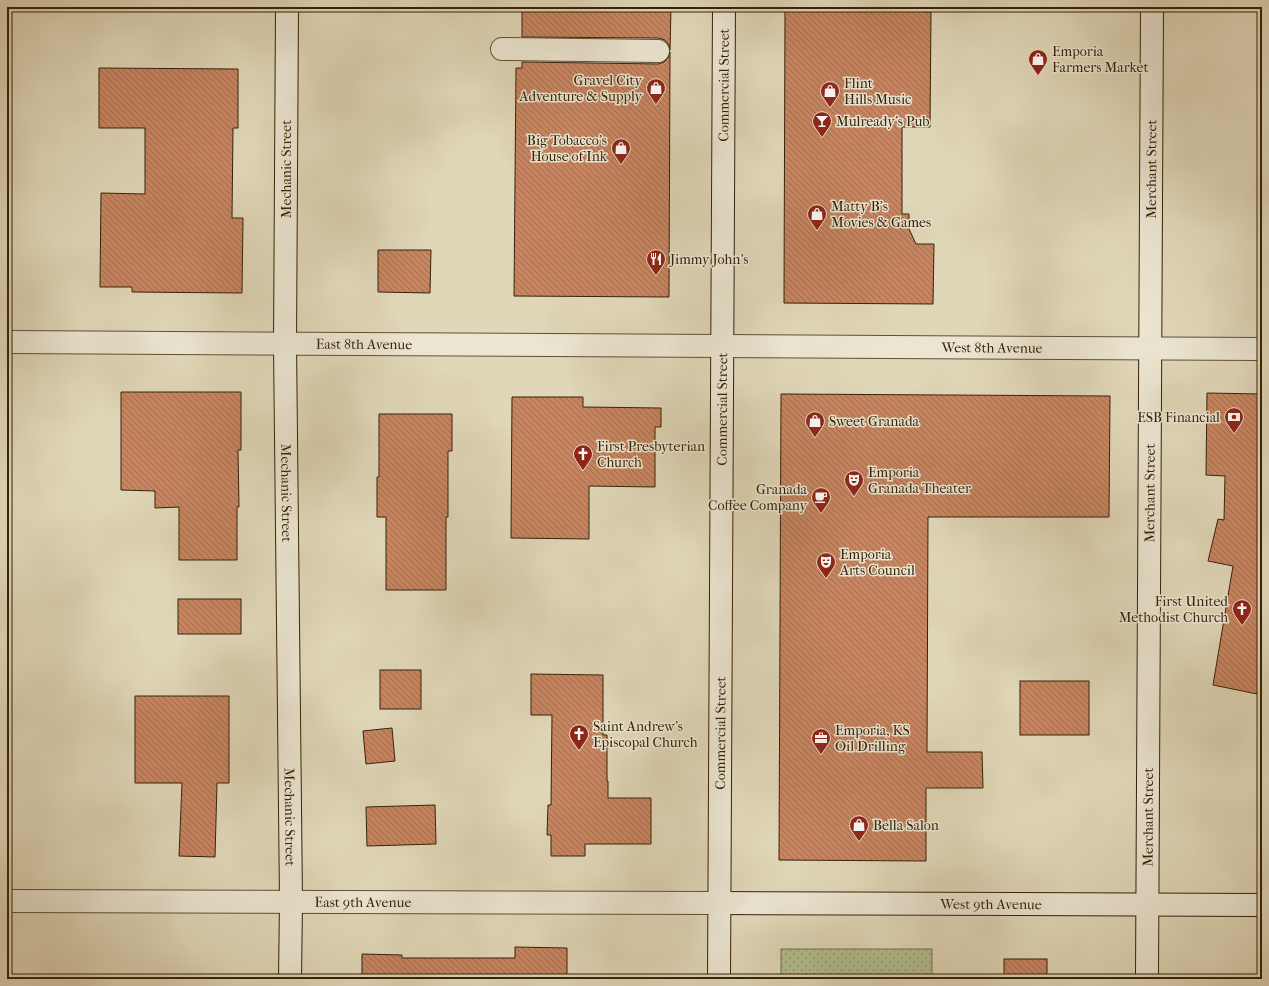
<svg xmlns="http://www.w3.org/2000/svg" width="1269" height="986" font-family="'IM FELL French Canon',serif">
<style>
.grass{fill:url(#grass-dots);stroke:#74704b}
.building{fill:url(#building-back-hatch);stroke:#352207}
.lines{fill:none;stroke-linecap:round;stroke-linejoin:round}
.street-casing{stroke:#604f33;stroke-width:24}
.secondary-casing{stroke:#352207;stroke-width:24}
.street{stroke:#ebe5d1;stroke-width:22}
.secondary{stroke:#ebe5d1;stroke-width:22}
.labels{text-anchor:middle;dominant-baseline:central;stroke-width:3;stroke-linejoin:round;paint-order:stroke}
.poi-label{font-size:14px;fill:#352207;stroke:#ebe5d1;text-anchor:start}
.street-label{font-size:14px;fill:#352207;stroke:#ebe5d1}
</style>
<defs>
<pattern id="grass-dots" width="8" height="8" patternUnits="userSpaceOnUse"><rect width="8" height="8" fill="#b2be8f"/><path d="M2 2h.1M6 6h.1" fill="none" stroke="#929a73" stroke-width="1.8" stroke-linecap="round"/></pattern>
<pattern id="building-back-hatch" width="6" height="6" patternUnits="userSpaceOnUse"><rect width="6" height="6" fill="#c98560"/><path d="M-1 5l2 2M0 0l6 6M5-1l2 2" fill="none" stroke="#a46c4d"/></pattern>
</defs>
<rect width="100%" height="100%" fill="#e0d7b8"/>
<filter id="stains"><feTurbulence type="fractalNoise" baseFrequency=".005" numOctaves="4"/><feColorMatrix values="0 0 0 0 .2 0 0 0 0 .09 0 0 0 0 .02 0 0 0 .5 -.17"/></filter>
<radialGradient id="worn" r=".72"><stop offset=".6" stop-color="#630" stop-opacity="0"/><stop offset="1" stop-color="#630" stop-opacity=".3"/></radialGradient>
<rect class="grass" x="781" y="949" width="151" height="30"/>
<g class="building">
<path d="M522 7H671L670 50 669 45 665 40 658 38 522 37Z"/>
<path d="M785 7H925V12H931L930 127H902V214H909V229L916 244H934L933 304 784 303Z"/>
<path d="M670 52 669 297 514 296 516 68H522V62L658 64 664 62 668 58Z"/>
<path d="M99 68 238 69V128H233L232 218H243L242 293 132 292V287H100L101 193 145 194V128H99Z"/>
<path d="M378 250H431L430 293 378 292Z"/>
<path d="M121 392H241V450H238L239 507H237V560H179V507L155 508V491L121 490Z"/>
<path d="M1207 393 1262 394V695L1213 685 1233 566 1208 561 1218 519 1224 520 1225 476 1206 475Z"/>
<path d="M781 394 1110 396 1109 517H928L927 752H982L983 788H926V861L779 860Z"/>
<path d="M512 397H583V407L661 408V427H655V487L589 486V539L511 538Z"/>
<path d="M379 414H452V451H448V517H446V590H386V517H377V477H379Z"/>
<rect x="178" y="599" width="63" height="35"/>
<rect x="380" y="670" width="41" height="39"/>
<path d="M531 674 603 675V735H607V781H608V798H651V844H585V856H551V835H547L548 805H551L552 715H531Z"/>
<rect x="1020" y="681" width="69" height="54"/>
<path d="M135 696H229V783H217L215 857 179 856 182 783H135Z"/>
<path d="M392 728 395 761 366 764 363 731Z"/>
<path d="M435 805 436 844 367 846 366 807Z"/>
<path d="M515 947 567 948V979H362V954L402 955V958H515Z"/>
<rect x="1004" y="959" width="43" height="20"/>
</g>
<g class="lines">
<defs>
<g id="street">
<path d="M502 49 658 51"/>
<path id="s1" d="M7 342 1262 349"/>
<path id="s2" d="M7 901 719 903"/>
</g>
<g id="secondary">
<path id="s3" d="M287 7 285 344 291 901 290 979"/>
<path id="s4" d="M719 903 1262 905"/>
<path id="s5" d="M719 979 724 7"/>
<path id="s6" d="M1147 979 1152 7"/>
</g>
</defs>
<use href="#street" class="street-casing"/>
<use href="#secondary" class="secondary-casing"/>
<use href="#street" class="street"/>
<use href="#secondary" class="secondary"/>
</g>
<defs>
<symbol id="shop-pin" viewBox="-11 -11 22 30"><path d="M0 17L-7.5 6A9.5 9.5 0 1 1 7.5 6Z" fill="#8f2418" stroke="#ebe5d1"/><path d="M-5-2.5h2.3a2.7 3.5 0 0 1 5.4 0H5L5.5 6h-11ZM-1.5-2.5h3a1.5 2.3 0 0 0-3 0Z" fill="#fff"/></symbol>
<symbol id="bar-pin" viewBox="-11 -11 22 30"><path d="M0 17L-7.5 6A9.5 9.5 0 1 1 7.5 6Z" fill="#8f2418" stroke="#ebe5d1"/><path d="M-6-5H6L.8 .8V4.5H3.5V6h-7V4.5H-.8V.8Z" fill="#fff"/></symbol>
<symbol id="restaurant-pin" viewBox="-11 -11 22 30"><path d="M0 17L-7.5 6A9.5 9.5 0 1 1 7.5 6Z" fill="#8f2418" stroke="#ebe5d1"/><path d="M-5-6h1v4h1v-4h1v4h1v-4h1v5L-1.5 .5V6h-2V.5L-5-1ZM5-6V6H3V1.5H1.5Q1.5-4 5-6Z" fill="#fff"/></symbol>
<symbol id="bank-pin" viewBox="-11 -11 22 30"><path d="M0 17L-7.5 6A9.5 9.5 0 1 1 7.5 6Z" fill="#8f2418" stroke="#ebe5d1"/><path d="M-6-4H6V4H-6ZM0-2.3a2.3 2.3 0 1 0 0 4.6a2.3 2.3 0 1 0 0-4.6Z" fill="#fff"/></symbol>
<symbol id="church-pin" viewBox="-11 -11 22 30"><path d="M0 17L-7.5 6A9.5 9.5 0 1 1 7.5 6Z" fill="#8f2418" stroke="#ebe5d1"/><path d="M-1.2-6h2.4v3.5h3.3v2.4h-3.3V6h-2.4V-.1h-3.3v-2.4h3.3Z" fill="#fff"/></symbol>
<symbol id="theatre-pin" viewBox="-11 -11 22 30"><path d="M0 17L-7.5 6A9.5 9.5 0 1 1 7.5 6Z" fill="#8f2418" stroke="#ebe5d1"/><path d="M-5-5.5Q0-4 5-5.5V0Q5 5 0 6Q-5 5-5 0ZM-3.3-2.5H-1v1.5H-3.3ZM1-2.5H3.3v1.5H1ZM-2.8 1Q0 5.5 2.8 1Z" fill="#fff"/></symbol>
<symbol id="cafe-pin" viewBox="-11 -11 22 30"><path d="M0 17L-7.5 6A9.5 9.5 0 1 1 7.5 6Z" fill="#8f2418" stroke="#ebe5d1"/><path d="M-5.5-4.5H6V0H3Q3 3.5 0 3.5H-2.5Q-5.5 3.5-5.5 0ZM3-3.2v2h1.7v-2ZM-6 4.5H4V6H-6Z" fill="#fff"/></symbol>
<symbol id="office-pin" viewBox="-11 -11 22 30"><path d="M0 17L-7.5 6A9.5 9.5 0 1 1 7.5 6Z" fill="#8f2418" stroke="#ebe5d1"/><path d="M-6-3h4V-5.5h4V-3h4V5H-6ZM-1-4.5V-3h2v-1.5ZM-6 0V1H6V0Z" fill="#fff"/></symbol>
</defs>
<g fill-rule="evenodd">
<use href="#shop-pin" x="1027" y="48" width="22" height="30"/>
<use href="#shop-pin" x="645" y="77" width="22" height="30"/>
<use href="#shop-pin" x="819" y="80" width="22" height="30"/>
<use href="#bar-pin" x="811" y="110" width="22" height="30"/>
<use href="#shop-pin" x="610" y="137" width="22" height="30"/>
<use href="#shop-pin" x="806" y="203" width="22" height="30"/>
<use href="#restaurant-pin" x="645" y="248" width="22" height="30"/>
<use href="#bank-pin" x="1223" y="406" width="22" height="30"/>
<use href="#shop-pin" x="804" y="410" width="22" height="30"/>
<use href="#church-pin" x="572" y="443" width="22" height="30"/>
<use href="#theatre-pin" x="843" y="469" width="22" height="30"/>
<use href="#cafe-pin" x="810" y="486" width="22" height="30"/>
<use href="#theatre-pin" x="815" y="551" width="22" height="30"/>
<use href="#church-pin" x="1231" y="598" width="22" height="30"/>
<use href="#church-pin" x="568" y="723" width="22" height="30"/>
<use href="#office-pin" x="810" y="727" width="22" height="30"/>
<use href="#shop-pin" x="848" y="814" width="22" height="30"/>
</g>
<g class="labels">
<g class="poi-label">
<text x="1052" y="51">Emporia<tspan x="1052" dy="16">Farmers Market</tspan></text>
<text x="642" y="80" text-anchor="end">Gravel City<tspan x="642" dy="16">Adventure &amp; Supply</tspan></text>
<text x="844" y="83">Flint<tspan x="844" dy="16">Hills Music</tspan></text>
<text x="836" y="121">Mulready's Pub</text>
<text x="607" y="140" text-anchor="end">Big Tobacco's<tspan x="607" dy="16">House of Ink</tspan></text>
<text x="831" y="206">Matty B's<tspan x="831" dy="16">Movies &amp; Games</tspan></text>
<text x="670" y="259">Jimmy John's</text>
<text x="1220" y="417" text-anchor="end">ESB Financial</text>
<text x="829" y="421">Sweet Granada</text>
<text x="597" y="446">First Presbyterian<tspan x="597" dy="16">Church</tspan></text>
<text x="868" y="472">Emporia<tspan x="868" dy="16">Granada Theater</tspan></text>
<text x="807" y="489" text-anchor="end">Granada<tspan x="807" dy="16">Coffee Company</tspan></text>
<text x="840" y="554">Emporia<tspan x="840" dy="16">Arts Council</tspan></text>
<text x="1228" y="601" text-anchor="end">First United<tspan x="1228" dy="16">Methodist Church</tspan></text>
<text x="593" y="726">Saint Andrew's<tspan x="593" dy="16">Episcopal Church</tspan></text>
<text x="835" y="730">Emporia, KS<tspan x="835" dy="16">Oil Drilling</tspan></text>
<text x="873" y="825">Bella Salon</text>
</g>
<g class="street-label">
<text stroke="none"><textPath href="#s5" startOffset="894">Commercial Street</textPath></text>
<text transform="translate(286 169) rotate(-90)">Mechanic Street</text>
<text stroke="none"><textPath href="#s6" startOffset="810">Merchant Street</textPath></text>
<text stroke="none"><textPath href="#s1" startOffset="357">East 8th Avenue</textPath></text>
<text stroke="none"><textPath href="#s1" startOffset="985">West 8th Avenue</textPath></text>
<text stroke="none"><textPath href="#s5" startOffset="570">Commercial Street</textPath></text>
<text stroke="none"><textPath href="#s3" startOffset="486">Mechanic Street</textPath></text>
<text stroke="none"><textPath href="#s6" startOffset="486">Merchant Street</textPath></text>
<text stroke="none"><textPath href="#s5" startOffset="246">Commercial Street</textPath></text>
<text stroke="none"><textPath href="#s3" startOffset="810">Mechanic Street</textPath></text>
<text stroke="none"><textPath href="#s6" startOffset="162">Merchant Street</textPath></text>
<text stroke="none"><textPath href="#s2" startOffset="356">East 9th Avenue</textPath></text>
<text stroke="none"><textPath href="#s4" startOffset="272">West 9th Avenue</textPath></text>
</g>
</g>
<rect width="1269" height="986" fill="none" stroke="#e0d7b8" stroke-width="24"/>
<rect x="8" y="8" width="1253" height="970" fill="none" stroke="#352207" stroke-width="2"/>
<rect x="12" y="12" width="1245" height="962" fill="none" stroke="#352207"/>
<rect width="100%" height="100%" filter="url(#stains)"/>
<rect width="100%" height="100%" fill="url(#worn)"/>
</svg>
